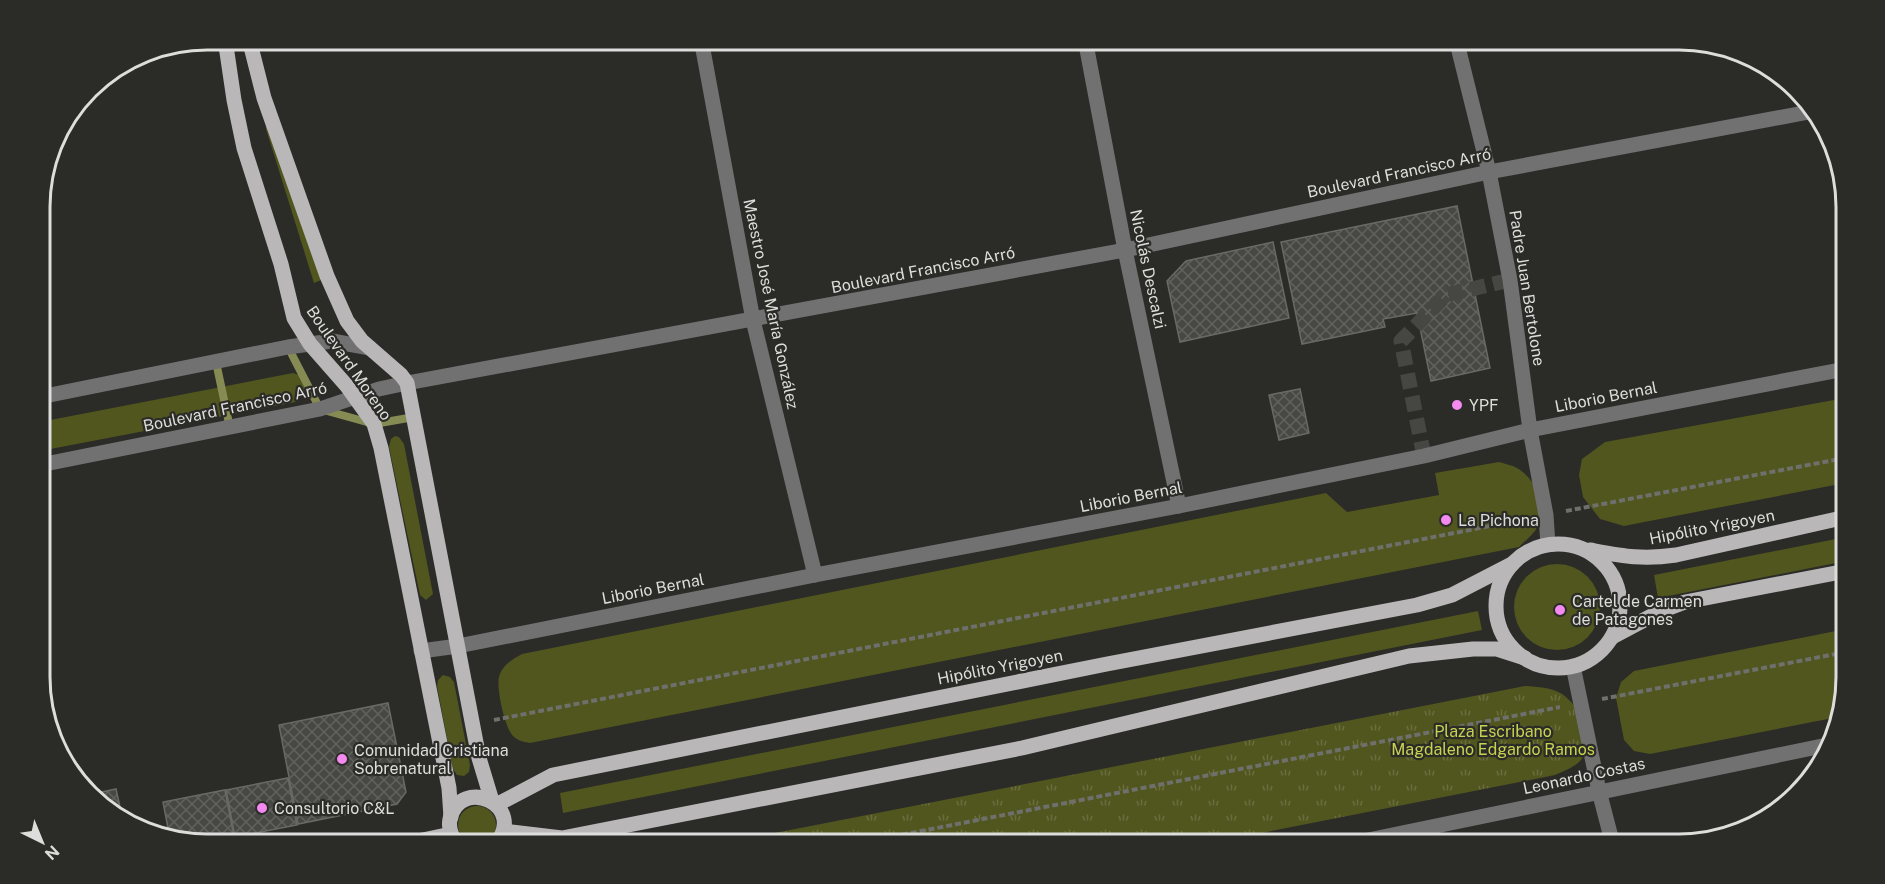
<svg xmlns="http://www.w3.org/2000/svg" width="1885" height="884" font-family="'Public Sans',sans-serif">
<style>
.grass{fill:#51551e}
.park{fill:url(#park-tufts)}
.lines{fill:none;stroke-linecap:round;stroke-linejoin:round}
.stream{stroke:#868a53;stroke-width:8}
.building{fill:url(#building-cross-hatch);stroke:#696965;stroke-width:1.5}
.minor-tunnel{stroke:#464643;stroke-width:15;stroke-dasharray:15 8;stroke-linecap:butt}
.path{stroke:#6f6f6c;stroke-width:4;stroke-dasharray:6 3;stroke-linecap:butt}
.minor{stroke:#727172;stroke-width:15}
.major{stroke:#bab7b9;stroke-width:15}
.poi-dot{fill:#f489f0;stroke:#2b2b28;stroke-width:2}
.labels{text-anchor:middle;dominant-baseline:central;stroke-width:4.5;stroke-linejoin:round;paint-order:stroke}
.street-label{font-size:16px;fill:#dddddb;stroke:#2b2b28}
.poi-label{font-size:16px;fill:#dddddb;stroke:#2b2b28;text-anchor:start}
.park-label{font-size:16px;fill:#c8d251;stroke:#2b2b28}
.rim{fill:none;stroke:#dddddb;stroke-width:3}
</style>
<defs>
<pattern id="park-tufts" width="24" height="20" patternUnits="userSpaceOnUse" patternTransform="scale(1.5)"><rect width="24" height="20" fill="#51551e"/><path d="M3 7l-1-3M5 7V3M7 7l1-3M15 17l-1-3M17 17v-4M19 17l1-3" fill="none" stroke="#6a6d3e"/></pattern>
<pattern id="building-cross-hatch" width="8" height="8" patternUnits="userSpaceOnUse" patternTransform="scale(1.5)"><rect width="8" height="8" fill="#474744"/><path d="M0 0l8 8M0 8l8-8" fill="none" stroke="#61615e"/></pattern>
</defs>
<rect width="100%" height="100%" fill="#2b2b28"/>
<g class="grass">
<path d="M266 123 321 280 314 283 266 129Z"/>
<path d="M293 373 302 376 307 385 304 394 296 402 40 451V422Z"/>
<path d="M1845 398V483L1624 526 1600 519 1583 497 1579 475 1582 459 1605 442Z"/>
<path d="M395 436 399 437 404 444 433 594 426 600 420 595 389 447 391 439Z"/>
<path d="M1499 462C1505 464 1512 465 1517 468 1536 479 1547 505 1538 526 1534 534 1526 540 1519 547L530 743C524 742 518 741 513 736 505 728 496 688 499 677 502 665 513 659 522 654L1326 493 1347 512 1439 495 1435 473Z"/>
<path d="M1846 537V561L1658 598 1654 575Z"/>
<circle cx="1557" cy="607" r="43"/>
<path d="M1478 611 1482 630 563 813 560 793Z"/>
<path d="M1846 629V678L1838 717 1650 754 1634 751 1624 740 1616 698 1621 682 1634 671Z"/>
<path d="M443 675 450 677 454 682 470 765 469 772 464 776 457 775 453 769 437 686 438 680Z"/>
<circle cx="477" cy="825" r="19"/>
</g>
<path class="park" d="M1525 686C1538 687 1551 687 1562 694 1580 706 1594 737 1583 757 1578 766 1564 771 1555 775L1201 845H714Z"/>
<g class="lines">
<g class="stream">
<path d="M288 347 320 409 374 424 414 417"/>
<path d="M216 362 230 428"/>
</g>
</g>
<g class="building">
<path d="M1457 206 1490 368 1431 381 1417 313 1383 319 1385 327 1302 344 1281 242Z"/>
<path d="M1273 242 1289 318 1180 342 1167 281 1186 261Z"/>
<path d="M1300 389 1309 433 1279 440 1269 395Z"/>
<path d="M388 703 406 792 397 804 298 824 279 725Z"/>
<path d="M288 778 297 825 235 837 226 790Z"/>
<path d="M116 789 122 816 93 794Z"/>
<path d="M225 790 234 837 200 844 170 838 163 802Z"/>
</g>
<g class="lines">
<path class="minor-tunnel" d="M1424 456 1401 341 1446 295 1510 280"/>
<g class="path">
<path d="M1566 511 1845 458"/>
<path d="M1602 699 1846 652"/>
<path d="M494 720 1526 519"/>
<path d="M849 845 1560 707"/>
</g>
<g class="minor">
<path d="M701 39 753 320 815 575"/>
<path d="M1085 39 1125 250 1179 506"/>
<path d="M1456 39 1489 172 1510 280 1530 430 1546 515 1548 545"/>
<path d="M40 397 288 347 332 341 370 348"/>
<path d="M40 465 320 409 379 389 407 383 1125 250 1489 172 1814 111"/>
<path d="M421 651 458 646 815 575 1179 506 1424 456 1530 430 1845 369"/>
<path d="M1573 666 1599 791 1613 845"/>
<path d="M1344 845 1832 744"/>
</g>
<g class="major">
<path d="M225 39 234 100 244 148 281 264 294 318 310 344 346 385 374 424 381 448 449 788 451 817"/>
<path d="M249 39 264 98 327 276 347 321 362 341 401 375 407 383 479 758 492 801"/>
<circle cx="1558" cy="606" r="62"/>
<path d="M1590 550C1623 556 1642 560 1676 555L1846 517"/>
<path d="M1612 637 1661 611 1685 602 1846 571"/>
<path d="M496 805 553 775 1107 664 1417 605 1452 595 1512 564"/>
<path d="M504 831 562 838 1022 748 1409 656 1473 649H1497L1525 658"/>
<path d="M399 845 451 834"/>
<path d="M459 845C452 838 448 829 450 819 460 775 529 805 495 845"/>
</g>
</g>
<g class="poi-dot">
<circle cx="1457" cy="405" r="6"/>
<circle cx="1446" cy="520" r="6"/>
<circle cx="1560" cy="610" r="6"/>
<circle cx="342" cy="759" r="6"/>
<circle cx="262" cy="808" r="6"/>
</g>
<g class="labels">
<g class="street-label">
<text transform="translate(1399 173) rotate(-12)">Boulevard Francisco Arró</text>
<text transform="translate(1148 269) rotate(78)">Nicolás Descalzi</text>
<text transform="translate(923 270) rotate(-11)">Boulevard Francisco Arró</text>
<text transform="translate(1527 288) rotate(81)">Padre Juan Bertolone</text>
<text transform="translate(771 304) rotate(78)">Maestro José María González</text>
<text transform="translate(349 363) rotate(55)">Boulevard Moreno</text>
<text transform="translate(1606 397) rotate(-11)">Liborio Bernal</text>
<text transform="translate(235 407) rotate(-12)">Boulevard Francisco Arró</text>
<text transform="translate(1131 497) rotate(-11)">Liborio Bernal</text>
<text transform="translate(1712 527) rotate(-11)">Hipólito Yrigoyen</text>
<text transform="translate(653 589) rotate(-11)">Liborio Bernal</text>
<text transform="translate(1000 667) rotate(-11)">Hipólito Yrigoyen</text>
<text transform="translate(1584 776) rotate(-12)">Leonardo Costas</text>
</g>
<g class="poi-label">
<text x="1469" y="405">YPF</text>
<text x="1458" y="520">La Pichona</text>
<text x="1572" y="601">Cartel de Carmen<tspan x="1572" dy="18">de Patagones</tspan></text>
<text x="354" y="750">Comunidad Cristiana<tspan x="354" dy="18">Sobrenatural</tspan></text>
<text x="274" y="808">Consultorio C&amp;L</text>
</g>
<g class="park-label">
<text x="1493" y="731">Plaza Escribano<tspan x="1493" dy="18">Magdaleno Edgardo Ramos</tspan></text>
</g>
</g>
<path d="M0 0H1885V884H0ZM207 50H1679A157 157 0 0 1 1836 207V677A157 157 0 0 1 1679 834H207A157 157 0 0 1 50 677V207A157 157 0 0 1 207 50Z" fill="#2b2b28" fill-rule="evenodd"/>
<path class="rim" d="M207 50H1679A157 157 0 0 1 1836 207V677A157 157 0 0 1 1679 834H207A157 157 0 0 1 50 677V207A157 157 0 0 1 207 50Z"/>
<g transform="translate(42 842) rotate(137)" stroke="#2b2b28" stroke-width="4.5" paint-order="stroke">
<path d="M0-4.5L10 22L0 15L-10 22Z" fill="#dddddb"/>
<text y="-9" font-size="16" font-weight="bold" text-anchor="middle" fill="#dddddb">N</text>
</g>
</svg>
